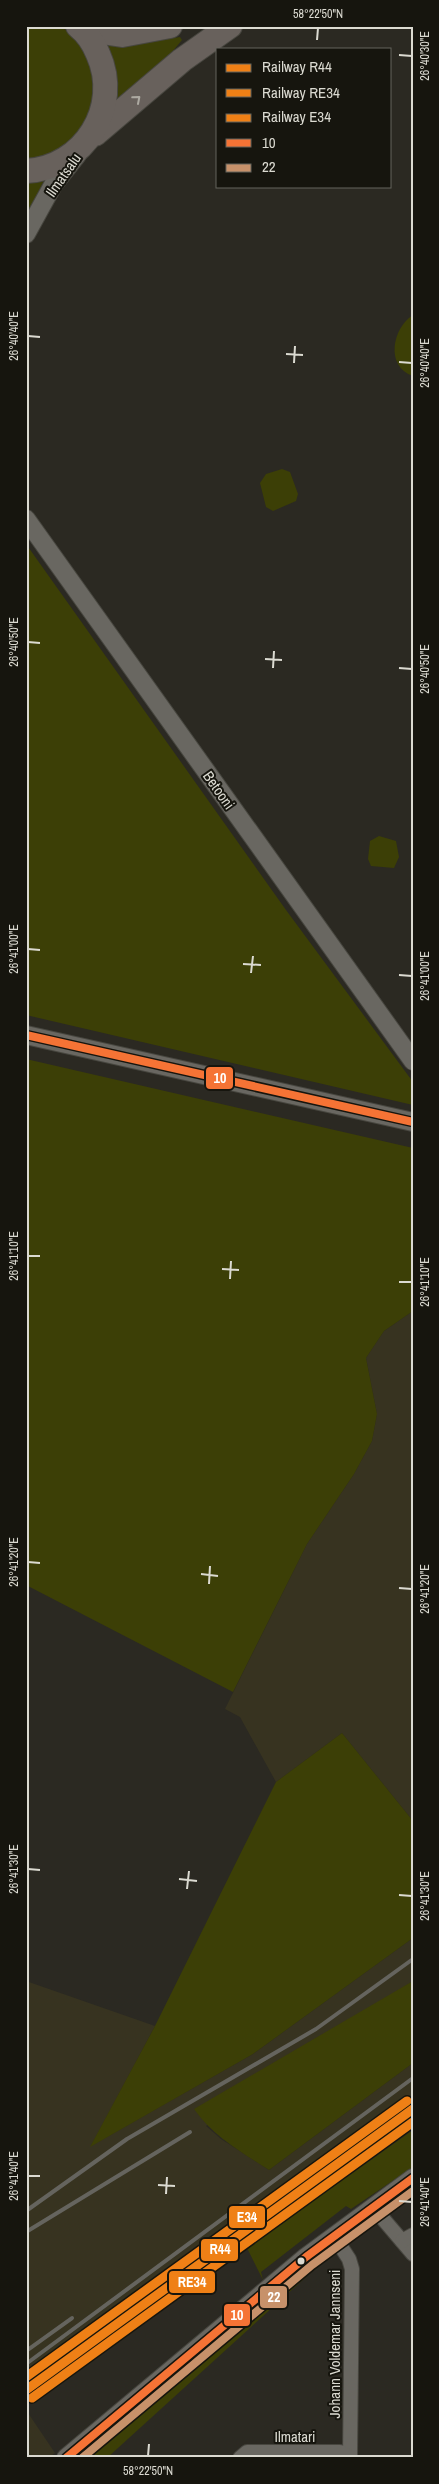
<svg xmlns="http://www.w3.org/2000/svg" width="439" height="2484" font-family="'Archivo Narrow',sans-serif">
<style>
.built{fill:#373320}
.green{fill:#3c3f06}
.lines{fill:none;stroke-linecap:round;stroke-linejoin:round}
.minor-casing{stroke:#47463f;stroke-width:16}
.tertiary-casing{stroke:#47463f;stroke-width:20}
.trunk-casing{stroke:#47463f;stroke-width:26}
.minor{stroke:#696761;stroke-width:14}
.tertiary{stroke:#696761;stroke-width:18}
.trunk{stroke:#68615c;stroke-width:24}
.rail{stroke:#65645e;stroke-width:4}
.bus-1-casing{stroke:#16150e;stroke-width:11}
.bus-2-casing{stroke:#16150e;stroke-width:11}
.bus-1{stroke:#f57335;stroke-width:8}
.bus-2{stroke:#c7916a;stroke-width:8}
.rail-1-casing{stroke:#16150e;stroke-width:12}
.rail-2-casing{stroke:#16150e;stroke-width:12}
.rail-3-casing{stroke:#16150e;stroke-width:12}
.rail-1{stroke:#ef8016;stroke-width:9}
.rail-2{stroke:#ef8016;stroke-width:9}
.rail-3{stroke:#ef8016;stroke-width:9}
.oneway{stroke:#adaaa2}
.ticks{fill:none;stroke:#dbdad1;stroke-width:2}
.bus-dot{fill:#dbdad1;stroke:#16150e;stroke-width:2}
.labels{text-anchor:middle;dominant-baseline:central;stroke-width:4;stroke-linejoin:round;paint-order:stroke}
.street-label{font-size:15px;fill:#dbdad1;stroke:#16150e}
.line-badge{stroke:#16150e;stroke-width:2}
.badge-label{font-size:14px;text-anchor:middle;font-weight:bold;fill:#fff}
.neatline{fill:none;stroke:#dbdad1;stroke-width:2}
.ticks-label{font-size:12px;text-anchor:middle;fill:#dbdad1}
</style>
<rect width="100%" height="100%" fill="#2b2922"/>
<g class="built">
<path d="M413 1311V1821L342 1733 276 1782 240 1717 225 1709 307 1544 354 1474 372 1441 377 1414 366 1358 384 1331Z"/>
<path d="M413 1938V1981L206 2126 221 2139 269 2170 413 2063V2129L26 2404V1981L155 2026 91 2146 253 2054Z"/>
<path d="M26 2410 55 2453 48 2458H26Z"/>
</g>
<g class="green">
<path d="M26 26H61L79 42 92 64 96 88 93 113 63 152 26 163Z"/>
<path d="M180 37 182 40 162 64 114 108 101 44 127 46Z"/>
<path d="M44 180 29 212 26 218V181Z"/>
<path d="M413 315V376C385 367 392 328 413 315Z"/>
<path d="M282 469 290 472 298 494 296 501 273 511 266 507 260 483 266 474Z"/>
<path d="M26 544 286 910 413 1082V1105L26 1015Z"/>
<path d="M379 836 396 841 399 857 394 868 371 866 368 859 370 841Z"/>
<path d="M26 1059 413 1148V1311L384 1331 366 1358 377 1414 372 1441 354 1474 307 1544 233 1692 26 1585Z"/>
<path d="M342 1733 413 1821V1938L253 2054 90 2147 155 2026 276 1782Z"/>
<path d="M413 1981V2063L269 2170C241 2152 214 2137 194 2109Z"/>
<path d="M413 2130V2167L351 2209 346 2206 261 2272 263 2280 247 2248Z"/>
<path d="M328 2257 107 2458H82Z"/>
</g>
<g class="lines">
<defs>
<g id="minor">
<path d="M373 2207 413 2254"/>
<path d="M334 2236 349 2259 352 2269 350 2458"/>
<path d="M402 2241 413 2235"/>
<path d="M240 2458 247 2452H340L351 2458"/>
</g>
<g id="tertiary">
<path d="M26 234 53 185 77 155"/>
<path d="M26 519 413 1061"/>
<path d="M26 1035 413 1122"/>
<path d="M66 2458 306 2257 413 2178"/>
</g>
<g id="trunk">
<path d="M82 29 122 35 170 26"/>
<path d="M95 134 182 60 230 26"/>
<path d="M26 171C84 168 122 107 98 54 94 44 87 33 78 26"/>
</g>
</defs>
<use href="#minor" class="minor-casing"/>
<use href="#tertiary" class="tertiary-casing"/>
<use href="#trunk" class="trunk-casing"/>
<use href="#minor" class="minor"/>
<use href="#tertiary" class="tertiary"/>
<use href="#trunk" class="trunk"/>
<g class="rail">
<path d="M26 2211 127 2139 316 2029 413 1959"/>
<path d="M26 2232 190 2132"/>
<path d="M26 2351 72 2318"/>
<path d="M26 2364 413 2078"/>
</g>
<defs>
<g id="bus-1">
<path d="M26 1035 413 1122"/>
<path d="M66 2458 306 2257 413 2178"/>
</g>
<path id="bus-2" d="M82 2458 312 2265 413 2191"/>
</defs>
<use href="#bus-1" class="bus-1-casing"/>
<use href="#bus-2" class="bus-2-casing"/>
<use href="#bus-1" class="bus-1"/>
<use href="#bus-2" class="bus-2"/>
<defs>
<path id="rail-1" d="M26 2390 413 2109"/>
<path id="rail-2" d="M32 2398 413 2122"/>
<path id="rail-3" d="M26 2377 407 2101"/>
</defs>
<use href="#rail-1" class="rail-1-casing"/>
<use href="#rail-2" class="rail-2-casing"/>
<use href="#rail-3" class="rail-3-casing"/>
<use href="#rail-1" class="rail-1"/>
<use href="#rail-2" class="rail-2"/>
<use href="#rail-3" class="rail-3"/>
</g>
<defs><path id="oneway-chevron" d="M-2-3.5L2.5 0L-2 3.5" fill="none" stroke-width="1.6" stroke-linecap="round" stroke-linejoin="round" transform="scale(1.25)"/></defs>
<use class="oneway" href="#oneway-chevron" transform="translate(137 99) rotate(-41)"/>
<path class="ticks" d="M317 40 318 28M399 55 412 56M28 336 40 337M286 354 303 355M399 362 412 363M294 363 295 346M28 642 40 643M265 659 282 660M273 668 274 651M399 668 412 669M28 949 40 950M243 964 261 965M251 973 253 956M399 975 412 976M28 1256H40M222 1269 239 1270M230 1279 231 1261M399 1282H412M28 1562 40 1563M201 1574 218 1576M209 1584 210 1566M399 1588 412 1589M28 1869 40 1870M179 1879 197 1881M187 1889 189 1871M399 1895 412 1896M28 2176H40M158 2185 175 2186M166 2194 167 2177M399 2201 412 2202M148 2456 149 2444"/>
<circle class="bus-dot" cx="301" cy="2261" r="4.5"/>
<g class="labels">
<g class="street-label">
<text transform="translate(63 175) rotate(-55)">Ilmatsalu</text>
<text transform="translate(219 790) rotate(55)">Betooni</text>
<text transform="translate(334 2344) rotate(-90)">Johann Voldemar Jannseni</text>
<text x="295" y="2436">Ilmatari</text>
</g>
</g>
<g class="line-badge">
<rect x="205" y="1066" width="29" height="24" rx="5" fill="#f57335"/>
<rect x="228" y="2205" width="38" height="24" rx="5" fill="#ef8016"/>
<rect x="200" y="2238" width="39" height="24" rx="5" fill="#ef8016"/>
<rect x="168" y="2270" width="48" height="24" rx="5" fill="#ef8016"/>
<rect x="259" y="2285" width="29" height="24" rx="5" fill="#c7916a"/>
<rect x="223" y="2303" width="28" height="24" rx="5" fill="#f57335"/>
</g>
<g class="badge-label">
<text x="220" y="1083">10</text>
<text x="247" y="2222">E34</text>
<text x="220" y="2254">R44</text>
<text x="192" y="2287">RE34</text>
<text x="274" y="2302">22</text>
<text x="237" y="2320">10</text>
</g>
<rect width="439" height="2484" fill="none" stroke="#16150e" stroke-width="55"/>
<rect x="216" y="48" width="175" height="140" fill="#16150e" stroke="#65645c"/>
<rect x="226" y="64" width="25" height="8" fill="#ef8016" stroke="#65645c"/>
<text x="262" y="72" font-size="15" fill="#dbdad1">Railway R44</text>
<rect x="226" y="89" width="25" height="8" fill="#ef8016" stroke="#65645c"/>
<text x="262" y="98" font-size="15" fill="#dbdad1">Railway RE34</text>
<rect x="226" y="114" width="25" height="8" fill="#ef8016" stroke="#65645c"/>
<text x="262" y="122" font-size="15" fill="#dbdad1">Railway E34</text>
<rect x="226" y="139" width="25" height="8" fill="#f57335" stroke="#65645c"/>
<text x="262" y="148" font-size="15" fill="#dbdad1">10</text>
<rect x="226" y="164" width="25" height="8" fill="#c7916a" stroke="#65645c"/>
<text x="262" y="172" font-size="15" fill="#dbdad1">22</text>
<rect x="28" y="28" width="384" height="2428" class="neatline"/>
<g class="ticks-label">
<text x="318" y="18">58°22'50"N</text>
<text transform="translate(425 56) rotate(-90)" y="4">26°40'30"E</text>
<text transform="translate(14 336) rotate(-90)" y="4">26°40'40"E</text>
<text transform="translate(425 363) rotate(-90)" y="4">26°40'40"E</text>
<text transform="translate(14 642) rotate(-90)" y="4">26°40'50"E</text>
<text transform="translate(425 669) rotate(-90)" y="4">26°40'50"E</text>
<text transform="translate(14 949) rotate(-90)" y="4">26°41'00"E</text>
<text transform="translate(425 976) rotate(-90)" y="4">26°41'00"E</text>
<text transform="translate(14 1256) rotate(-90)" y="4">26°41'10"E</text>
<text transform="translate(425 1282) rotate(-90)" y="4">26°41'10"E</text>
<text transform="translate(14 1562) rotate(-90)" y="4">26°41'20"E</text>
<text transform="translate(425 1589) rotate(-90)" y="4">26°41'20"E</text>
<text transform="translate(14 1869) rotate(-90)" y="4">26°41'30"E</text>
<text transform="translate(425 1896) rotate(-90)" y="4">26°41'30"E</text>
<text transform="translate(14 2176) rotate(-90)" y="4">26°41'40"E</text>
<text transform="translate(425 2202) rotate(-90)" y="4">26°41'40"E</text>
<text x="148" y="2475">58°22'50"N</text>
</g>
</svg>
